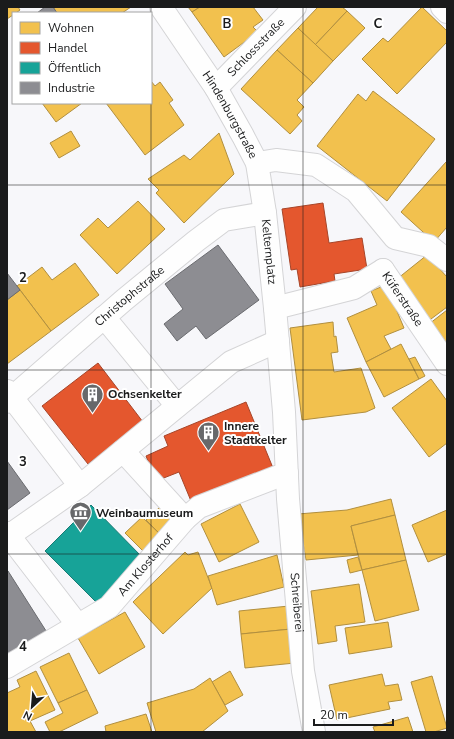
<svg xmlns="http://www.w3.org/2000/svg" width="454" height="739" font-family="'Nunito Sans',sans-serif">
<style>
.homes{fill:#f2c14e;stroke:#b18f3f}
.shops{fill:#e4572e;stroke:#a74529}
.public{fill:#17a398;stroke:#187a73}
.industry{fill:#8d8d92;stroke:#6a6b6f}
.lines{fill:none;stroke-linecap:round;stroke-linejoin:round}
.minor-casing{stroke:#d4d4d6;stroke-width:24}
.minor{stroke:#fefefe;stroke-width:22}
.grid{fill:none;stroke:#1a1b1c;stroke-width:1;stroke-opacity:0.55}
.labels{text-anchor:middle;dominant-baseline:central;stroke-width:4;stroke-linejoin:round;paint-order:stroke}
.street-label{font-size:12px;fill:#1a1b1c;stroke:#fff}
.poi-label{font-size:12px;font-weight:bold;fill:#1a1b1c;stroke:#fff;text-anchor:start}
.grid-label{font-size:13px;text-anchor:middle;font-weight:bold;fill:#1a1b1c;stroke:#fff;stroke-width:4;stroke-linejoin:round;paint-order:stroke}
</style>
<rect width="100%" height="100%" fill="#f7f7fa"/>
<g class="homes">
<path d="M7 7H18L20 10 16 13H13V15L7 19Z"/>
<path d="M53 7H131L122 13H57Z"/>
<path d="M188 7H200L192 12Z"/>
<path d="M200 7H253L263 20 253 27 258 32 224 57 192 12Z"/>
<path d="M318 7H342L347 11 315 45 298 28Z"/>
<path d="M422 7 447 31V42L397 94 362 59 383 38 388 42Z"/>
<path d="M347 11 365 28 333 61 315 45Z"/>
<path d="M298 28 333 61 313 83 277 50Z"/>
<path d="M277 50 313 83 297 100 304 107 297 115 302 121 290 134 241 89Z"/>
<path d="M151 81 155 86 160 82 173 100 169 103 184 125 145 155 106 103H151Z"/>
<path d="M373 91 435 139 387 201 317 146 358 94 366 101Z"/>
<path d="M42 103H82L56 122Z"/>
<path d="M71 131 80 146 59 158 50 143Z"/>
<path d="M219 133 234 174 184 223 156 193 159 190 148 179 184 155 190 160Z"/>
<path d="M446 162 447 163V227L434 242 401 212Z"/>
<path d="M138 201 165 229 117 274 80 235 98 218 108 228Z"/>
<path d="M427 255 447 277V307L427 322 397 279Z"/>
<path d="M75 263 99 295 51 331 17 286 42 267 52 280Z"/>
<path d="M386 285 404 328 384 336 391 349 366 362 347 318 377 305 371 291Z"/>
<path d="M20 290 51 331 7 364V300Z"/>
<path d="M447 310V349L429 324Z"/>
<path d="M333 322 334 337 336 336 338 352 331 353 334 372 361 368 375 408 366 412 302 420 290 328Z"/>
<path d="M401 344 419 379 384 397 366 362Z"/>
<path d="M415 357 425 376 419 379 409 359Z"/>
<path d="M431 379 447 401V443L429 457 392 408Z"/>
<path d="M391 499 395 515 351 526 358 555 306 560 298 514 347 510Z"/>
<path d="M240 504 259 542 219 562 201 524Z"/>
<path d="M160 507 177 524 164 538 146 520Z"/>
<path d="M447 510V554L428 562 412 525Z"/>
<path d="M395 515 406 560 362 570 351 526Z"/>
<path d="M142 517 164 538 147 555 125 533Z"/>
<path d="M185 552 188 555 198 552 212 588 163 634 133 602Z"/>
<path d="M277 555 284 587 217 605 208 576Z"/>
<path d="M358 557 362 570 350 573 347 560Z"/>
<path d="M406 560 419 610 375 621 362 570Z"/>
<path d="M359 584 365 622 335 626 337 641 318 644 311 591Z"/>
<path d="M289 606 291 629 241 634 239 611Z"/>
<path d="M125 612 145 647 99 674 78 638Z"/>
<path d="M388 622 392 647 349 654 345 628Z"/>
<path d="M291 629 295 663 245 668 241 634Z"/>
<path d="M69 653 87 690 58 703 40 667Z"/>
<path d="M36 671 55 710 30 721 36 732H7V693L20 687 17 680Z"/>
<path d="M230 671 243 695 225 705 212 682Z"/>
<path d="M382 674 385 686 398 684 402 700 388 702 390 709 337 720 329 685Z"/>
<path d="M432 676 447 728 434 732H426L411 682Z"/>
<path d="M210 678 228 711 202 732H156L147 703 194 689Z"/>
<path d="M87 690 98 713 59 732H50L45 722 63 713 58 703Z"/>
<path d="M146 714 152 732H106L105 726Z"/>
<path d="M408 717 413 732H375L373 727Z"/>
</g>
<g class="shops">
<path d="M323 203 329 243 362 238 367 269 334 274 335 281 300 287 297 269 291 270 282 209Z"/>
<path d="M98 363 143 422 88 464 42 406Z"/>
<path d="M246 402 273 468 191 501 179 472 156 481 146 456 168 446 164 436Z"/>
</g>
<path class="public" d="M91 505 143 558 98 604 45 551Z"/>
<g class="industry">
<path d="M45 7H53L57 13H37Z"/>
<path d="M218 245 259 300 206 339 196 326 177 341 164 324 183 309 165 284Z"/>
<path d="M7 273 20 290 7 300Z"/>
<path d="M7 461 30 493 7 510Z"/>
<path d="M8 571 48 634 7 659V572Z"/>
</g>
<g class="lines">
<defs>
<g id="minor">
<path id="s1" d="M161 7 216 88 243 136 257 163 265 213 275 308 284 412 288 499 303 671 314 732"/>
<path d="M442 7 447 12"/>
<path id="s2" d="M216 88 295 7"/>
<path d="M257 163 276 160 316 165 356 191 395 238 429 246 447 260"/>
<path id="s3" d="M383 270 447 364"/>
<path d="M275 308 354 288 383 270"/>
<path d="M104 317 177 406"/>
<path d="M7 391 80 486"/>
<path id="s4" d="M7 402 124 300 196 241 224 220 265 213"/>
<path d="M123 451 185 519"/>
<path d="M7 533 77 624"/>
<path d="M7 537 80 486 231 362 278 341"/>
<path id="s5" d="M7 667 109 607 185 519 199 507 287 473"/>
</g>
</defs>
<use href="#minor" class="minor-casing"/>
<use href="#minor" class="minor"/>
</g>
<path class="grid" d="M151 7V732M303 7V732M7 185H447M7 370H447M7 554H447"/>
<defs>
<symbol id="building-pin" viewBox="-11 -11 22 30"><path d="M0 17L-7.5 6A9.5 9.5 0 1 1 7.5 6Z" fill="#67686a" stroke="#fff"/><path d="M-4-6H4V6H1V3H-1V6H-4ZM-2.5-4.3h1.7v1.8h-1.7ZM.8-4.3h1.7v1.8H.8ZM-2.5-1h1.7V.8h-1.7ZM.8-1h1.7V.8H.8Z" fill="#fff"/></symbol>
<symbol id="museum-pin" viewBox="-11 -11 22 30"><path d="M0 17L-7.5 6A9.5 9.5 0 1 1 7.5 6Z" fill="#67686a" stroke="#fff"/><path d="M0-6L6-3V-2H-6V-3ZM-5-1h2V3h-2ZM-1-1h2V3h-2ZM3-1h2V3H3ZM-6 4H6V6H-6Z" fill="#fff"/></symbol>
</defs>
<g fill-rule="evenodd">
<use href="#building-pin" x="80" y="382" width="25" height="34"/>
<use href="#building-pin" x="196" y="420" width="25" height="34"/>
<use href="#museum-pin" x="68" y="500" width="25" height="34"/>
</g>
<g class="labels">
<g class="street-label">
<text stroke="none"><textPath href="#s2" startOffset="57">Schlossstraße</textPath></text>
<text stroke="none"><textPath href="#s1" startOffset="128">Hindenburgstraße</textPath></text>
<text stroke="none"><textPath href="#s1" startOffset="273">Kelternplatz</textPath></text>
<text stroke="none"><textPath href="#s4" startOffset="162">Christophstraße</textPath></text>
<text stroke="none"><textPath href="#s3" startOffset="35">Küferstraße</textPath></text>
<text stroke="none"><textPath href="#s5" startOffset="174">Am Klosterhof</textPath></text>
<text stroke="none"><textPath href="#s1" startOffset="625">Schreiberei</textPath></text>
</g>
<g class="poi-label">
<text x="108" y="394">Ochsenkelter</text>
<text x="224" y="426">Innere<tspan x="224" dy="14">Stadtkelter</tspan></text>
<text x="96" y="513">Weinbaumuseum</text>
</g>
</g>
<g class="grid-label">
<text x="227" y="28">B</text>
<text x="378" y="28">C</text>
<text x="23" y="282">2</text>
<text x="23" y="466">3</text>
<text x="23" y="651">4</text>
</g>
<rect width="454" height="739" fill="none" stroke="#1a1b1c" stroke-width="16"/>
<rect x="12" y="12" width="140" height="92" fill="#ffffff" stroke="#a3a4a4"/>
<rect x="20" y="22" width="20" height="12" fill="#f2c14e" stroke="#a3a4a4"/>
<text x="48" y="32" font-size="12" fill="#1a1b1c">Wohnen</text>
<rect x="20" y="42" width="20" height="12" fill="#e4572e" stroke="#a3a4a4"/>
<text x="48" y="52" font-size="12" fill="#1a1b1c">Handel</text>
<rect x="20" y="62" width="20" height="12" fill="#17a398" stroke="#a3a4a4"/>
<text x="48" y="72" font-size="12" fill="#1a1b1c">Öffentlich</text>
<rect x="20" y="82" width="20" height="12" fill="#8d8d92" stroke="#a3a4a4"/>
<text x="48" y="92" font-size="12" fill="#1a1b1c">Industrie</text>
<g transform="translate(32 707) rotate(206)" stroke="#ffffff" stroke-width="3" paint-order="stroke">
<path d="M0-3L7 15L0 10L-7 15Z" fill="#1a1b1c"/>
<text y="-6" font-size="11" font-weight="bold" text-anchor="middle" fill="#1a1b1c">N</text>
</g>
<path d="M314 719v6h79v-6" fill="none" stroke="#1a1b1c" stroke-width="2"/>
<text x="320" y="719" font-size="12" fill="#1a1b1c" stroke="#ffffff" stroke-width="3" paint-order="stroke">20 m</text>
</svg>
